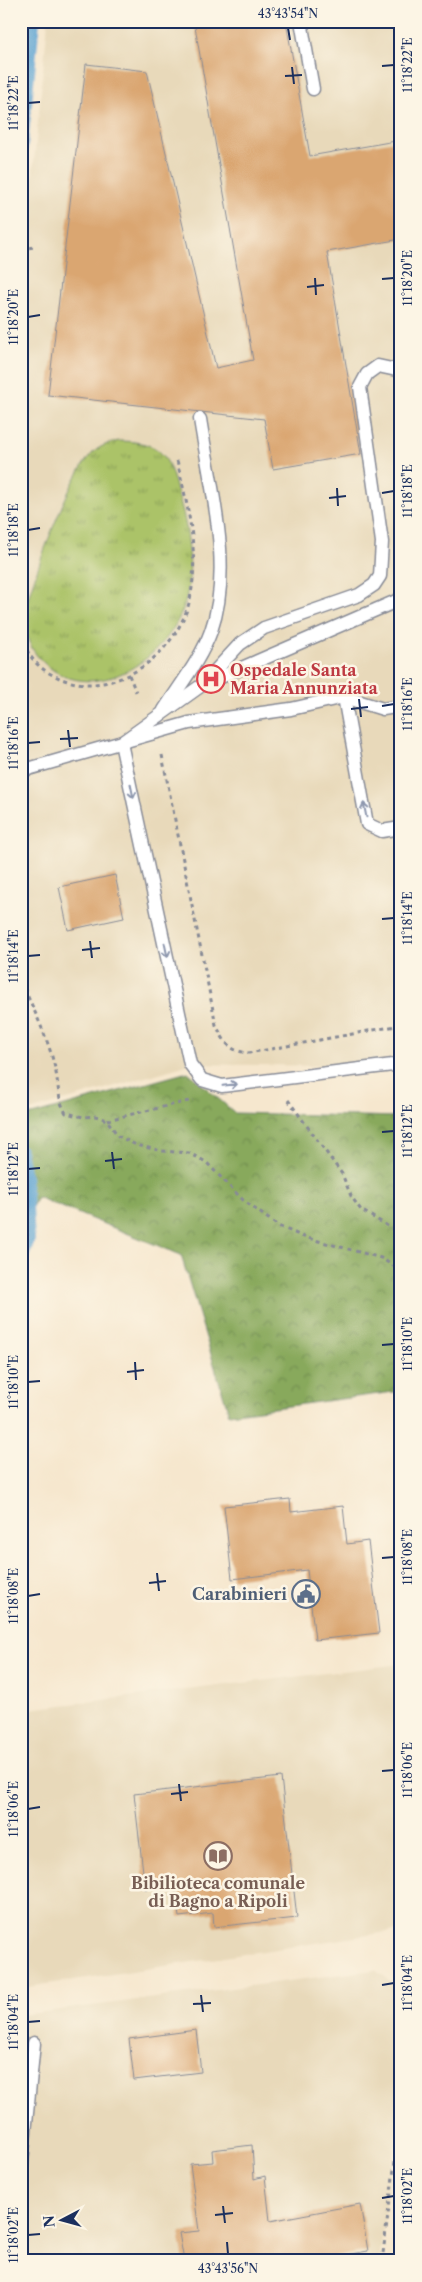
<svg xmlns="http://www.w3.org/2000/svg" width="422" height="2282" font-family="'Libre Caslon Text',serif">
<style>
.built{fill:#e8d9ba}
.grass{fill:url(#grass-tufts);stroke:#637963}
.forest{fill:url(#forest-crowns);stroke:#526c5d}
.lines{fill:none;stroke-linecap:round;stroke-linejoin:round}
.stream{stroke:#5ba3d2;stroke-width:10}
.building{fill:#daa671}
.lane-casing{stroke:#888b96;stroke-width:15}
.path{stroke:#888b96;stroke-width:3;stroke-dasharray:4 4;stroke-linecap:butt}
.lane{stroke:#fff;stroke-width:12}
.oneway{stroke:#8d97ae}
.ticks{fill:none;stroke:#1b2f5e;stroke-width:2}
.labels{text-anchor:middle;dominant-baseline:central;stroke-width:5;stroke-linejoin:round;paint-order:stroke}
.health-label{font-size:16px;font-weight:bold;fill:#be3a42;stroke:#fcf5e5;text-anchor:start}
.service-label{font-size:16px;font-weight:bold;fill:#4e5e75;stroke:#fcf5e5;text-anchor:end}
.education-label{font-size:16px;font-weight:bold;fill:#785e54;stroke:#fcf5e5}
.neatline{fill:none;stroke:#1b2f5e;stroke-width:2}
.ticks-label{font-size:12px;text-anchor:middle;fill:#1b2f5e}
</style>
<defs>
<pattern id="grass-tufts" width="24" height="20" patternUnits="userSpaceOnUse" patternTransform="scale(1.25)"><rect width="24" height="20" fill="#abc368"/><path d="M3 7l-1-3M5 7V3M7 7l1-3M15 17l-1-3M17 17v-4M19 17l1-3" fill="none" stroke="#8a9f59"/></pattern>
<pattern id="forest-crowns" width="20" height="18" patternUnits="userSpaceOnUse" patternTransform="scale(1.25)"><rect width="20" height="18" fill="#88a95c"/><path d="M2 6a3 3 0 1 1 6 0M12 15a3 3 0 1 1 6 0" fill="none" stroke="#6e8a4f"/></pattern>
</defs>
<rect width="100%" height="100%" fill="#fcf5e5"/>
<filter id="ink" filterUnits="userSpaceOnUse"><feTurbulence type="fractalNoise" baseFrequency=".02" numOctaves="2"/><feDisplacementMap in="SourceGraphic" scale="10" xChannelSelector="R" yChannelSelector="G"/><feConvolveMatrix kernelMatrix="1 2 1 2 8 2 1 2 1" color-interpolation-filters="sRGB"/></filter>
<filter id="wash" filterUnits="userSpaceOnUse"><feTurbulence type="fractalNoise" baseFrequency=".0096" numOctaves="4" result="noise"/><feDisplacementMap in="SourceGraphic" scale="20" xChannelSelector="R" yChannelSelector="G"/><feGaussianBlur stdDeviation="1.12" result="paint"/><feColorMatrix in="noise" values="0 0 0 0 0 0 0 0 0 0 0 0 0 0 0 0 0 1.4 0 .05"/><feComposite in="paint" operator="in"/></filter>
<g filter="url(#wash)">
<rect width="100%" height="100%" fill="#f6e7ce"/>
<g class="built">
<path d="M48 21H401V1067L190 1064 26 1112 21 1086V293Z"/>
<path d="M401 1664V1930L21 1988V1710Z"/>
<path d="M375 1970 401 1988V2094L379 2261H21V2015Z"/>
</g>
<path class="grass" d="M119 441C164 442 167 455 178 494 188 527 194 566 186 599 173 655 95 710 44 663 28 648 23 631 25 609 34 576 70 471 95 451 102 445 110 443 119 441Z"/>
<path class="forest" d="M188 1072 235 1113 401 1117V1391L229 1414 181 1255 37 1197 21 1229V1118Z"/>
<g class="lines">
<g class="stream">
<path d="M21 166 35 21"/>
<path d="M21 1150 26 1176 30 1240 21 1265"/>
</g>
</g>
<g id="blocks">
<g class="building">
<path d="M194 21H286L310 156 401 140V239L327 252 361 454 273 469 264 419 48 395 86 64 147 71 216 368 253 360Z"/>
<path d="M115 875 124 918 68 930 59 887Z"/>
<path d="M290 1499 291 1512 343 1506 347 1544 368 1541 379 1633 315 1640 307 1570 232 1579 224 1506Z"/>
<path d="M281 1777 297 1918 214 1927 213 1913 179 1917 175 1886 145 1889 134 1794Z"/>
<path d="M196 2030 201 2072 134 2080 129 2039Z"/>
<path d="M252 2145 254 2179 265 2176 270 2221 360 2204 368 2251 314 2261H184L179 2233 199 2231 190 2164 213 2162 212 2150Z"/>
</g>
</g>
</g>
<g filter="url(#ink)">
<use href="#blocks" fill-opacity="0" stroke="#888b96" stroke-width="1"/>
<g class="lines">
<defs>
<g id="lane">
<path d="M301 21 313 89"/>
<path d="M207 683 401 599"/>
<path d="M344 697 367 824 382 831 401 828"/>
<path d="M164 710C180 685 201 659 211 631 234 567 210 485 200 419"/>
<path d="M121 743 202 685 240 644 264 628 359 595 374 585 380 576 382 542 360 387 367 374 378 366 401 371"/>
<path d="M121 743 190 1064 202 1080 222 1086 401 1064"/>
<path d="M21 771 189 723 291 709 344 697 383 709 401 706"/>
<path d="M21 2173 34 2043"/>
</g>
</defs>
<use href="#lane" class="lane-casing"/>
<g class="path">
<path d="M21 249 34 247"/>
<path d="M21 635C26 653 36 667 53 675 110 705 177 656 190 599 200 552 187 505 177 460"/>
<path d="M129 675 136 692"/>
<path d="M162 755 216 1025C225 1042 228 1051 249 1053L401 1025"/>
<path d="M21 982C34 1010 48 1038 55 1068 59 1084 57 1099 66 1113L83 1117 96 1116 107 1120 118 1136 136 1145 162 1151 189 1153 206 1162 243 1200 278 1226 304 1237 381 1258 401 1271"/>
<path d="M288 1100 342 1174 351 1196 361 1210 401 1234"/>
<path d="M107 1120 193 1100"/>
<path d="M382 2261 401 2115"/>
</g>
<use href="#lane" class="lane"/>
</g>
<defs><path id="oneway-shaft" d="M-6 0H5M1.5-3L5.5 0L1.5 3" fill="none" stroke-width="1.6" stroke-linecap="round" stroke-linejoin="round" transform="scale(1.25)"/></defs>
<g class="oneway">
<use href="#oneway-shaft" transform="translate(132 791) rotate(78)"/>
<use href="#oneway-shaft" transform="translate(365 810) rotate(-101)"/>
<use href="#oneway-shaft" transform="translate(166 950) rotate(78)"/>
<use href="#oneway-shaft" transform="translate(230 1085) rotate(-6)"/>
</g>
</g>
<path class="ticks" d="M288 28 290 40M382 66 394 65M292 67 294 84M285 76 302 75M28 103 40 102M315 278 316 295M382 279 394 278M307 287 324 285M28 317 40 315M337 488 338 506M382 493 394 491M329 498 346 496M28 530 40 528M359 699 361 717M382 706 394 704M351 709 368 707M68 730 70 747M60 739 78 738M28 743 40 742M382 919 394 918M90 941 92 958M82 950 100 948M28 956 40 955M382 1132 394 1131M112 1152 114 1169M105 1161 122 1159M28 1169 40 1168M382 1345 394 1344M135 1362 136 1380M127 1372 144 1370M28 1382 40 1381M382 1558 394 1557M157 1573 159 1591M149 1583 166 1581M28 1596 40 1594M382 1771 394 1770M179 1784 181 1801M171 1794 188 1792M28 1809 40 1807M382 1985 394 1983M201 1995 203 2012M193 2004 211 2003M28 2022 40 2021M382 2198 394 2196M223 2206 225 2223M215 2215 233 2213M28 2235 40 2234M227 2242 228 2254"/>
<defs>
<symbol id="hospital-ring" viewBox="-11 -11 22 22"><circle r="9.5" fill="#fcf5e5" stroke="#e0444e" stroke-width="1.5"/><path d="M-5-5h3v3.5h4V-5h3V5h-3V1.5h-4V5h-3Z" fill="#e0444e"/></symbol>
<symbol id="civic-ring" viewBox="-11 -11 22 22"><circle r="9.5" fill="#fcf5e5" stroke="#5c6f8a" stroke-width="1.5"/><path d="M-.6-6.5H3V-4.5H.6V-3L4-1V1h2V6H-6V1h2V-1L-.6-3ZM-1.2 2.5V6h2.4V2.5Z" fill="#5c6f8a"/></symbol>
<symbol id="library-ring" viewBox="-11 -11 22 22"><circle r="9.5" fill="#fcf5e5" stroke="#8d6e63" stroke-width="1.5"/><path d="M-6-4Q-3-5.5-.7-3.5V5Q-3 3-6 4ZM6-4Q3-5.5 .7-3.5V5Q3 3 6 4Z" fill="#8d6e63"/></symbol>
</defs>
<g fill-rule="evenodd">
<use href="#hospital-ring" x="195" y="663" width="32" height="32"/>
<use href="#civic-ring" x="290" y="1578" width="32" height="32"/>
<use href="#library-ring" x="202" y="1840" width="32" height="32"/>
</g>
<g class="labels">
<g class="health-label">
<text x="230" y="670">Ospedale Santa<tspan x="230" dy="18">Maria Annunziata</tspan></text>
</g>
<g class="service-label">
<text x="287" y="1594">Carabinieri</text>
</g>
<g class="education-label">
<text x="218" y="1883">Bibilioteca comunale<tspan x="218" dy="18">di Bagno a Ripoli</tspan></text>
</g>
</g>
<rect width="422" height="2282" fill="none" stroke="#fcf5e5" stroke-width="55"/>
<g transform="translate(62 2220) rotate(264)" stroke="#fcf5e5" stroke-width="4" paint-order="stroke">
<path d="M0-4L9 19L0 12L-9 19Z" fill="#1b2f5e"/>
<text y="-8" font-size="14" font-weight="bold" text-anchor="middle" fill="#1b2f5e">N</text>
</g>
<rect x="28" y="28" width="366" height="2226" class="neatline"/>
<g class="ticks-label">
<text x="288" y="18">43°43'54"N</text>
<text transform="translate(408 65) rotate(-90)" y="4">11°18'22"E</text>
<text transform="translate(14 103) rotate(-90)" y="4">11°18'22"E</text>
<text transform="translate(408 278) rotate(-90)" y="4">11°18'20"E</text>
<text transform="translate(14 317) rotate(-90)" y="4">11°18'20"E</text>
<text transform="translate(408 491) rotate(-90)" y="4">11°18'18"E</text>
<text transform="translate(14 530) rotate(-90)" y="4">11°18'18"E</text>
<text transform="translate(408 704) rotate(-90)" y="4">11°18'16"E</text>
<text transform="translate(14 743) rotate(-90)" y="4">11°18'16"E</text>
<text transform="translate(408 918) rotate(-90)" y="4">11°18'14"E</text>
<text transform="translate(14 956) rotate(-90)" y="4">11°18'14"E</text>
<text transform="translate(408 1131) rotate(-90)" y="4">11°18'12"E</text>
<text transform="translate(14 1169) rotate(-90)" y="4">11°18'12"E</text>
<text transform="translate(408 1344) rotate(-90)" y="4">11°18'10"E</text>
<text transform="translate(14 1382) rotate(-90)" y="4">11°18'10"E</text>
<text transform="translate(408 1557) rotate(-90)" y="4">11°18'08"E</text>
<text transform="translate(14 1596) rotate(-90)" y="4">11°18'08"E</text>
<text transform="translate(408 1770) rotate(-90)" y="4">11°18'06"E</text>
<text transform="translate(14 1809) rotate(-90)" y="4">11°18'06"E</text>
<text transform="translate(408 1983) rotate(-90)" y="4">11°18'04"E</text>
<text transform="translate(14 2022) rotate(-90)" y="4">11°18'04"E</text>
<text transform="translate(408 2196) rotate(-90)" y="4">11°18'02"E</text>
<text transform="translate(14 2235) rotate(-90)" y="4">11°18'02"E</text>
<text x="228" y="2273">43°43'56"N</text>
</g>
</svg>
